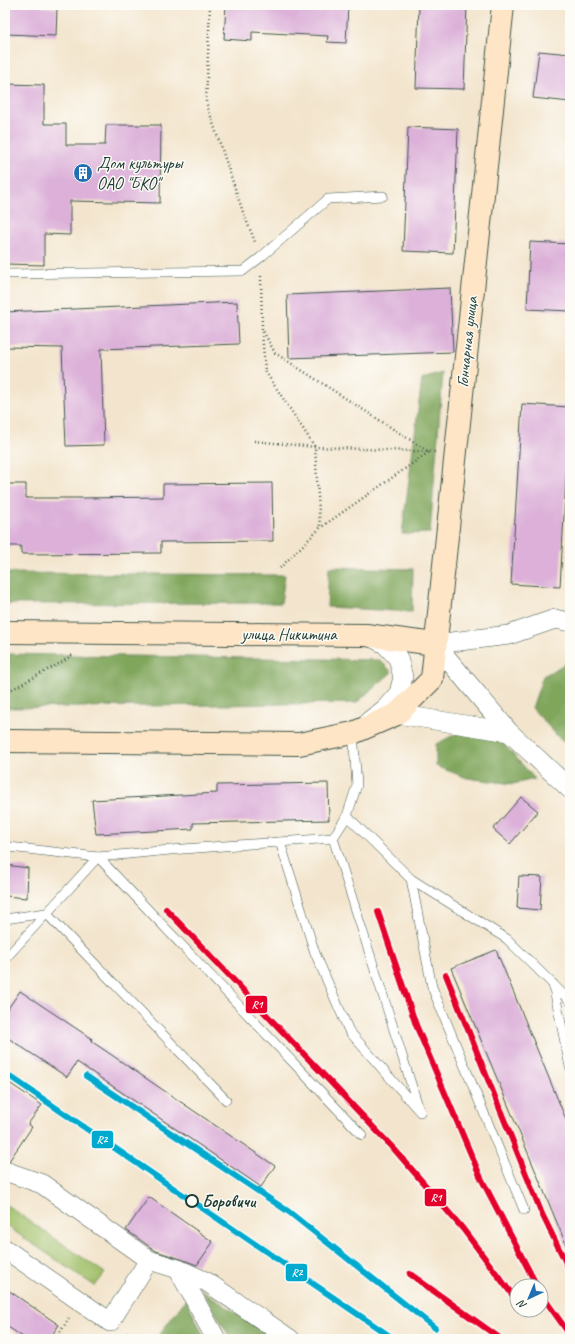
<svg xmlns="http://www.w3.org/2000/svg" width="575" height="1344" font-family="Caveat,sans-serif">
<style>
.green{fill:#a0bf67;stroke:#607e4e}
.forest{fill:#80a65c;stroke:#507248}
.building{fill:#dcb0d9}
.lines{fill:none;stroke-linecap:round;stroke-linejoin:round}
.lane-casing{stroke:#3f564b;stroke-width:10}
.street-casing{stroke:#3f564b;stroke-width:20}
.secondary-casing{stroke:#3f564b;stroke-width:24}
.path{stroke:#3f564b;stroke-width:2.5;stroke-dasharray:1 3;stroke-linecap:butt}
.lane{stroke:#fff;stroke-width:9}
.street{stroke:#fff;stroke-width:19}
.secondary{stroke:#fee5c5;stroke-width:22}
.rail-1-casing{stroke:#fdfcf7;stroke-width:9}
.rail-2-casing{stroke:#fdfcf7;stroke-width:9}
.rail-1{stroke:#e4002b;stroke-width:6}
.rail-2{stroke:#00a9ce;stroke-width:6}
.stop-dot{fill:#fdfcf7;stroke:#1f3d34;stroke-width:2}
.labels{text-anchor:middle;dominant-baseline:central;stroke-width:3;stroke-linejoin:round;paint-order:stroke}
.poi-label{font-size:17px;fill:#1f3d34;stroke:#fdfcf7;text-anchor:start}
.street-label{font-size:17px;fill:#1f3d34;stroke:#fdfcf7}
.stop-label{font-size:17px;font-weight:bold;fill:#1f3d34;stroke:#fdfcf7;text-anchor:start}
.line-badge{stroke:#fdfcf7;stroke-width:1.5}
.badge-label{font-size:11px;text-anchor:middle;font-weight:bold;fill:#fff}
</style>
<rect width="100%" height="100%" fill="#fdfcf7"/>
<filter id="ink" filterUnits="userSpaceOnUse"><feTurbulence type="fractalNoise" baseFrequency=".025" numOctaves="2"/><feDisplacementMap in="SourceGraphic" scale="8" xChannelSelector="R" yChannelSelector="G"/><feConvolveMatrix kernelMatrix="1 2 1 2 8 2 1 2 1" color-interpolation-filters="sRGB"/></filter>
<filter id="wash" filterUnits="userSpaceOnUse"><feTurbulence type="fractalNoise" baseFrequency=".012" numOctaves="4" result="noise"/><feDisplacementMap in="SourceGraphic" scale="16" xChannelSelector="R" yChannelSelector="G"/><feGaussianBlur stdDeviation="0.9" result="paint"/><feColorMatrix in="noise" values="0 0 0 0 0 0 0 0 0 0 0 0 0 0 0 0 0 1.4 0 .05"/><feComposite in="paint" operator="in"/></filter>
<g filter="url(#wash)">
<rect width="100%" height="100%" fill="#f3e5cd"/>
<path class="green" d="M5 1204 105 1273 95 1286 5 1225Z"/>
<g class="forest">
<path d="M443 373 430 533 402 534 422 379Z"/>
<path d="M329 567 413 569 412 612 327 607Z"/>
<path d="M5 573 285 575 281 603 5 604Z"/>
<path d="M5 654 380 660 392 672 356 703 5 708Z"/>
<path d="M569 662 570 663V743L561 740 532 708 543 676Z"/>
<path d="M464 730 503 743 535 779 513 784 467 778 436 766V744Z"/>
<path d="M201 1289 273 1339H231Z"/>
<path d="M186 1299 205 1339H156Z"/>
</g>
<g id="blocks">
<g class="building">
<path d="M8 5H42V7L57 8 56 36 6 34Z"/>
<path d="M226 5H348L346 43 327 42 328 36 252 32V41L224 39Z"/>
<path d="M419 5H467L464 89 416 88Z"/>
<path d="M539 51 570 54V102L533 98Z"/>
<path d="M6 84 44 85V124H66V145H105L106 125H161L160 203 70 201V235L44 234V265L5 264Z"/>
<path d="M408 127 458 129 453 253 403 251Z"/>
<path d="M530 242 570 244V311L527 309Z"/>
<path d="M450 288 453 352 289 358 287 295Z"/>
<path d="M237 302 239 344 101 349 104 445 66 446 62 348 5 347V312Z"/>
<path d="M522 404 570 407 560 587 511 584Z"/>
<path d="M272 483 273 541 161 542V553L21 554V546H5V484H26V498H82L163 497V484Z"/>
<path d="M328 783 329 820 193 823V829L96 834 92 800 217 793V785Z"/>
<path d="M521 797 538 811 510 844 493 829Z"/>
<path d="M5 865 28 868 27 898 5 896Z"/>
<path d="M519 876 542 877 540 910 517 908Z"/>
<path d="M496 950 570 1129V1254L451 968Z"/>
<path d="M20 991 92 1039 91 1041 275 1166 261 1187 77 1062 67 1077 5 1036V1013Z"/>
<path d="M5 1080 42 1105 28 1124 32 1127 9 1161 5 1160Z"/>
<path d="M149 1197 213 1242 197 1265 181 1259 156 1251 126 1230Z"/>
<path d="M5 1288 59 1325 49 1339H26L5 1325Z"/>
</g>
</g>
</g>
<g filter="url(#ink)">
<use href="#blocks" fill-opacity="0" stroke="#3f564b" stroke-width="1"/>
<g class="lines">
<defs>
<g id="lane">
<path d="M5 274 243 271 261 257 328 199 383 196"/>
<path d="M353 733 357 785 347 816 333 838 170 850 98 857 362 1135"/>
<path d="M347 816 411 879 432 987 524 1210"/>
<path d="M280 842 315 953 349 1031 420 1112 333 838"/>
<path d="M411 879 507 939 570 1001"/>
<path d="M5 919 46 913 226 1100"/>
<path d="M5 959 98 857 9 847"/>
<path d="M553 984 570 1067"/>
</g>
<g id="street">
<path d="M435 644 509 732 570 789"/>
<path d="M435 644 509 635 555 619 570 622"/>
<path d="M397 714 509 732"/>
<path d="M369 721 385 709 399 693 403 677 398 658 385 644 369 636"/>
<path d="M5 1171 42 1184 149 1260 178 1269 207 1282 290 1339"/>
<path d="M5 1249 110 1322 149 1260"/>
<path d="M178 1269 216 1339"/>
</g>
<g id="secondary">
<path d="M5 632 366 635 435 644"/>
<path d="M5 741 299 744 353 733 397 714 432 679 503 5"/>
</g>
</defs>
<use href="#lane" class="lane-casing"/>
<use href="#street" class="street-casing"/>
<use href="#secondary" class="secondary-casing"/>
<g class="path">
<path d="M210 5 206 102 243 212 255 242"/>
<path d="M261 276 262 329 275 353 429 452 320 528 280 568"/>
<path d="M262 332 265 371 315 447 320 528"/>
<path d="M254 441 315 447 435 452"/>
<path d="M5 693 64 661 72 655"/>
<path d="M126 1333 134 1339"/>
<path d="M56 1339 69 1318"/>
</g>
<use href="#lane" class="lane"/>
<use href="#street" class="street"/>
<use href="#secondary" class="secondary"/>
<defs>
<g id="rail-1">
<path d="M166 909 395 1150 463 1229 517 1301"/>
<path d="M378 912 416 1025 481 1178 537 1286"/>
<path d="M446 975 542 1214 570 1271"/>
<path d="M410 1274 501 1339"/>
<path d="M541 1294 570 1335"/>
</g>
<g id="rail-2">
<path d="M5 1073 394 1339"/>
<path d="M86 1076 289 1212 435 1328"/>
</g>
</defs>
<use href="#rail-1" class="rail-1-casing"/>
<use href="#rail-2" class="rail-2-casing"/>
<use href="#rail-1" class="rail-1"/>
<use href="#rail-2" class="rail-2"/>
</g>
</g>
<defs>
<symbol id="building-disc" viewBox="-11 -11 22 22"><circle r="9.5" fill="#1f6fb2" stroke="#fdfcf7"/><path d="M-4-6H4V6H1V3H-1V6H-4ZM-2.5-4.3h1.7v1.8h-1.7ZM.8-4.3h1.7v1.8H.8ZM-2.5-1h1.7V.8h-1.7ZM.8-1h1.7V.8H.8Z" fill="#fff"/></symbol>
</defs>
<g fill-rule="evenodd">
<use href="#building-disc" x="72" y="162" width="22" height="22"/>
</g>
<circle class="stop-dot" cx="192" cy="1201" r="6"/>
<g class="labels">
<g class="poi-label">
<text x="97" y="163">Дом культуры<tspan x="97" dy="20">ОАО "БКО"</tspan></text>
</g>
<g class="street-label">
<text transform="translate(467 342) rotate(-84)">Гончарная улица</text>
<text x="289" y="634">улица Никитина</text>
</g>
<g class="stop-label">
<text x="202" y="1201">Боровичи</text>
</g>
</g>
<g class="line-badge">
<rect x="245" y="995" width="23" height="19" rx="4" fill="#e4002b"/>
<rect x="91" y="1130" width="23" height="19" rx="4" fill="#00a9ce"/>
<rect x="424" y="1188" width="23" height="19" rx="4" fill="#e4002b"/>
<rect x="285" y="1263" width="23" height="19" rx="4" fill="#00a9ce"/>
</g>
<g class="badge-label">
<text x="257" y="1008">R1</text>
<text x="102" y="1143">R2</text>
<text x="436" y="1201">R1</text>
<text x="297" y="1276">R2</text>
</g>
<rect width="575" height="1344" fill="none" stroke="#fdfcf7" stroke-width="20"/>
<g transform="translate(529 1298) rotate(224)"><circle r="19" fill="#fdfcf7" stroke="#a4b0a9"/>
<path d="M0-3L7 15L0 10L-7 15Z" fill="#1f6fb2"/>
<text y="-6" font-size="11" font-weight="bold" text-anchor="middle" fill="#1f3d34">N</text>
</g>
</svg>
